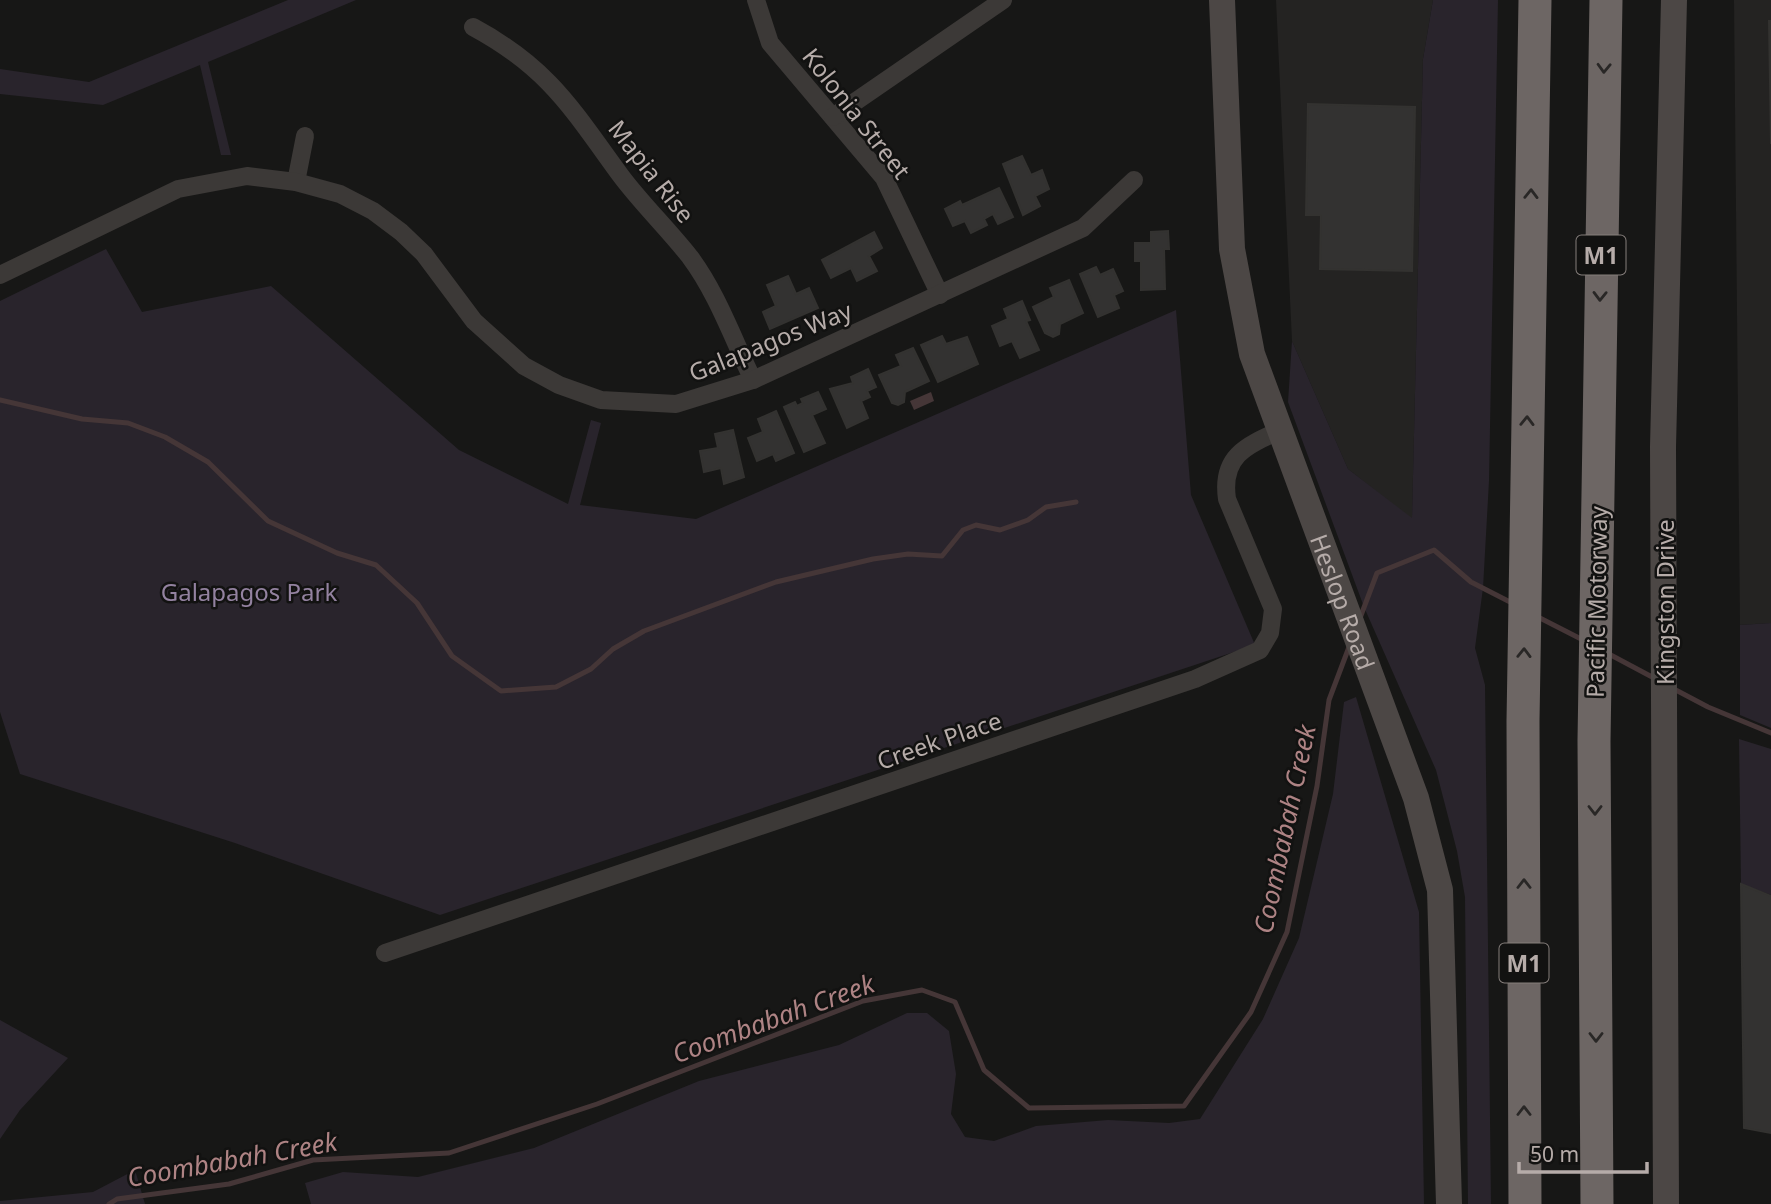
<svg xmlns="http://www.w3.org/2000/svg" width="1771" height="1204" font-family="'Noto Sans',sans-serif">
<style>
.built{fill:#242322}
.green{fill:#29242c}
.water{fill:#453637}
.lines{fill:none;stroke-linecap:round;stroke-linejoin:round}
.stream{stroke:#453637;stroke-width:5}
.building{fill:#333231;stroke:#333230;stroke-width:2}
.street{stroke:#3c3937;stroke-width:18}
.secondary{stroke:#4c4745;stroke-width:26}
.highway{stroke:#6d6664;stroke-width:33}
.oneway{stroke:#292726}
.labels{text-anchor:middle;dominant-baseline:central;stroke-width:5;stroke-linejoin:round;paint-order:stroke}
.shield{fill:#121211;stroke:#857e7b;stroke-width:2}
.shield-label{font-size:23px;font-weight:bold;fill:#b6aca9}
.street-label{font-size:24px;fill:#b6aca9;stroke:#121211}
.park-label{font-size:24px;fill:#9382a0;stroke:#121211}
.water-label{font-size:26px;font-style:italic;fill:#ae8384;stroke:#121211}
</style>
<rect width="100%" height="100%" fill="#171716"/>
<g class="built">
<path d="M1276 0H1433L1423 59 1412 519 1348 469 1292 341Z"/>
<path d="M1734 0H1771V623L1740 625Z"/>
</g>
<g class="green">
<path d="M288 0H356L208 62 231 155H221L200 65 103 105 0 94V69L89 82Z"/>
<path d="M1433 0H1498L1489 481 1483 588 1475 648 1485 685 1491 1204H1468L1465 897 1457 851 1436 770 1364 607 1288 402 1292 341 1348 469 1412 518 1423 59Z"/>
<path d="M106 249 142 312 271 286 459 450 568 504 591 420 601 423 580 505 696 519 1176 310 1191 495 1255 645 440 915 235 843 20 774 0 712V301Z"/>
<path d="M1771 623V728L1740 715V625Z"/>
<path d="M1356 697 1419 912 1424 1204H311L305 1183 343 1172 418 1177 534 1148 699 1081 839 1045 907 1013H927L949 1031 956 1074 951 1114 965 1137 994 1141 1036 1126 1108 1120 1169 1123 1200 1119 1263 1019 1299 938 1333 794 1344 702Z"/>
<path d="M1739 739 1771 749V895L1741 884Z"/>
<path d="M0 1020 68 1058 20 1110 0 1139Z"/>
<path d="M135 1170 145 1204H0V1201L93 1192Z"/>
</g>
<path class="water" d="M931 392 934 401 914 410 910 401Z"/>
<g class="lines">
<g class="stream">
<path d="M0 400 82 419 128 423 165 437 208 462 268 521 337 553 376 565 417 603 452 656 501 691 556 687 591 669 613 649 644 631 776 582 873 559 908 554 942 556 963 530 976 525 1000 530 1028 520 1046 507 1076 502"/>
<path d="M1536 616 1583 640"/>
<path d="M1360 618 1377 573 1434 550 1471 582 1512 603"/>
<path d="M1607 653 1654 678"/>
<path d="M1672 688 1708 707 1771 733"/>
<path d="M109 1204 117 1199 229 1184 313 1160 449 1153 597 1104 863 1001 922 990 955 1002 984 1070 1029 1108 1184 1106 1251 1012 1287 932 1317 786 1329 700 1349 647"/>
</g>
</g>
<g class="building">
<path d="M1769 21H1771V144Z"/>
<path d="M1308 104 1415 107 1412 271 1320 269 1321 215H1306Z"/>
<path d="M1022 156 1031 175 1042 170 1049 189 1035 196 1040 206 1023 215 1003 164Z"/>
<path d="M999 188 1013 217 998 224 993 214 984 219 987 225 971 233 965 221 953 226 945 209 960 201 962 205Z"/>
<path d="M1168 231 1169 249H1164L1165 289 1141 290V261H1135V243H1151V232Z"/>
<path d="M874 232 882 248 869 256 877 271 857 281 851 268 831 278 822 260Z"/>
<path d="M1096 267 1100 275 1113 269 1123 291 1114 295 1119 308 1098 317 1080 274Z"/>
<path d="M788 276 796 294 809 288 818 308 770 329 763 312 776 306 767 285Z"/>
<path d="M1069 280 1083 313 1060 324 1059 334 1053 337 1045 333 1033 307 1054 297 1050 288Z"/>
<path d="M1022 301 1030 320 1026 321 1039 350 1020 358 1012 341 1000 346 992 326 1008 319 1004 309Z"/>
<path d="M942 336 946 344 967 337 978 364 938 382 921 345Z"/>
<path d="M913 348 929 381 905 392 904 402 898 405 892 403 879 375 901 366 896 355Z"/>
<path d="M868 369 876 387 867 391 870 397 861 401 868 418 847 428 830 389 853 383 851 377Z"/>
<path d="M818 392 826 409 812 415 825 443 804 452 784 407 795 402 797 406 803 403 801 399Z"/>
<path d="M776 411 794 453 776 461 773 454 757 461 748 438 763 432 758 419Z"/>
<path d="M733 430 744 477 724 484 721 468 704 472 700 451 718 448 715 434Z"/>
<path d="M1741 884 1771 896V1133L1744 1128Z"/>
</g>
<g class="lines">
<g class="street">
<path d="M756 0 770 43 884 178 940 295"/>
<path d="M473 27C549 68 572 109 621 176 642 204 668 229 690 257 717 293 733 339 753 380"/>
<path d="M833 117 1003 0"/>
<path d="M296 182 305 136"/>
<path d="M0 275 178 189 247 176 296 182 340 194 373 211 401 232 424 254 474 321 524 366 559 385 601 400 676 404 753 380 1083 228 1134 180"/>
<path d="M385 953 1195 679 1260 650 1270 633 1273 609 1227 499C1221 457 1245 446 1279 431"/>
</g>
<g class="secondary">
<path id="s1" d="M1222 0 1232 249 1252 354 1416 798 1440 890 1449 1204"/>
<path d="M1666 1204 1663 447 1674 0"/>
</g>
<g class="highway">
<path d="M1525 1204 1523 721 1535 0"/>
<path d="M1597 1204 1594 741 1606 0"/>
</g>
</g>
<defs><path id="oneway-chevron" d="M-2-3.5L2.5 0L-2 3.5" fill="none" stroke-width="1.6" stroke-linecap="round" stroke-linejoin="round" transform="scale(1.75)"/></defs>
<g class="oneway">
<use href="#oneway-chevron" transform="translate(1604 68) rotate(92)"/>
<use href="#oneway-chevron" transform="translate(1531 194) rotate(-89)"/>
<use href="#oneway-chevron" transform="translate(1600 296) rotate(91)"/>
<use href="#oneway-chevron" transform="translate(1527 421) rotate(-89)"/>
<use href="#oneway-chevron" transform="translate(1524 653) rotate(-89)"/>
<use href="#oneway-chevron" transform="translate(1595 810) rotate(90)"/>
<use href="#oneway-chevron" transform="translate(1524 884) rotate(-90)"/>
<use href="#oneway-chevron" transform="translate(1596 1037) rotate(90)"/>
<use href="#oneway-chevron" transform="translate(1524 1111) rotate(-90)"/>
</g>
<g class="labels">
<g class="shield">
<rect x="1576.5" y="235.5" width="49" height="39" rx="5"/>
<rect x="1499.5" y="943.5" width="49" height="39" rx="5"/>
</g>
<g class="shield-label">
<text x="1601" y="255">M1</text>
<text x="1524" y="963">M1</text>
</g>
<g class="street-label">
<text transform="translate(857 113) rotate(52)">Kolonia Street</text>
<text transform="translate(652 171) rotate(52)">Mapia Rise</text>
<text transform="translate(770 341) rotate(-22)">Galapagos Way</text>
<text stroke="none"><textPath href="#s1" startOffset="620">Heslop Road</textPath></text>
<text transform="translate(1596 602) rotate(-89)">Pacific Motorway</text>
<text transform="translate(1664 602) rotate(-90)">Kingston Drive</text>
<text transform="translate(939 740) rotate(-19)">Creek Place</text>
</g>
<g class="park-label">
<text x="249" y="591">Galapagos Park</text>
</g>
<g class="water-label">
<text transform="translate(1284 829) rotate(-78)">Coombabah Creek</text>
<text transform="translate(773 1018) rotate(-20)">Coombabah Creek</text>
<text transform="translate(232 1159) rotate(-10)">Coombabah Creek</text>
</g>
</g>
<path d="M1519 1162v10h128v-10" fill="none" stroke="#b6aca9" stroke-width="3.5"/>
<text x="1530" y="1162" font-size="21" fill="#b6aca9" stroke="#121211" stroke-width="5" paint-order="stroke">50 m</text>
</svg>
